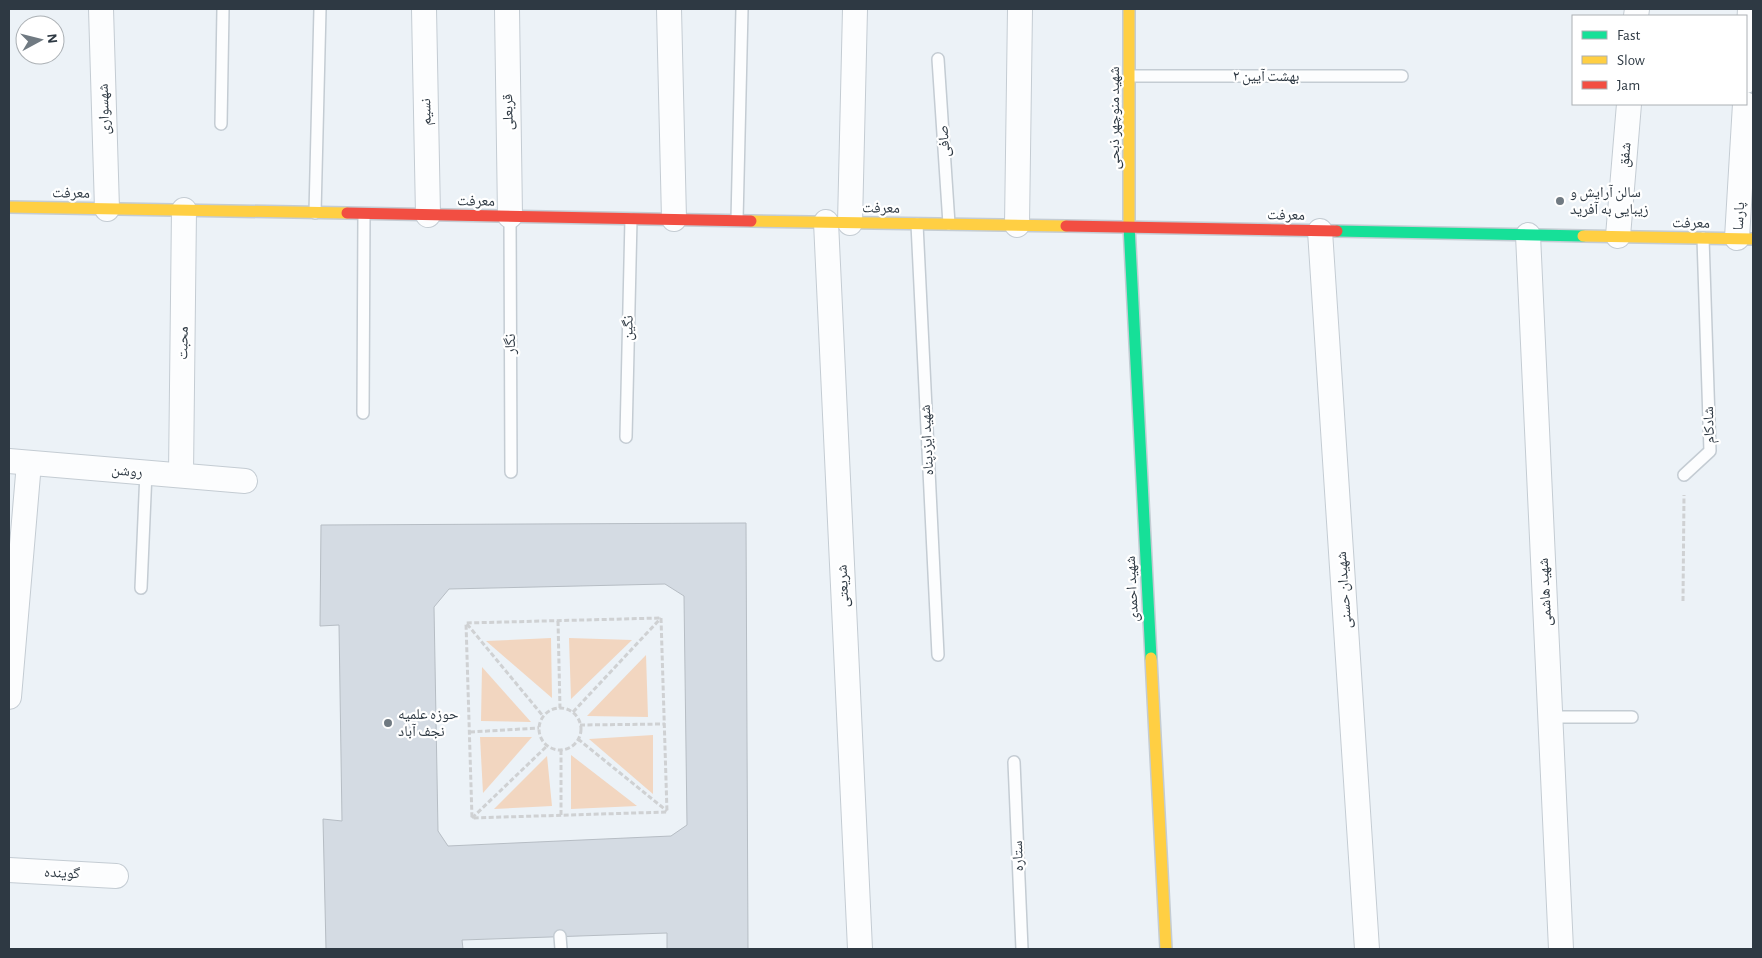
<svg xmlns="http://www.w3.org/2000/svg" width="1762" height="958" font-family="'Alegreya Sans','Noto Naskh Arabic',sans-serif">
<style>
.green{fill:#f2d6c0}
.building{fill:#d4dbe3;stroke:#b6bdc4;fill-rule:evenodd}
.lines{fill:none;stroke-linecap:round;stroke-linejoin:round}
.lane-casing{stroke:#c4ccd3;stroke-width:14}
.street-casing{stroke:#c4ccd3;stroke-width:26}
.fast-casing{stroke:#c4ccd3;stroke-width:14}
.slow-casing{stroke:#c4ccd3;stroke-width:14}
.jam-casing{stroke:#c4ccd3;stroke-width:14}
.path{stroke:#cfd1d3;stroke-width:3;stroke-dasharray:5 2.5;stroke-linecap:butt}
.lane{stroke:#fcfdfe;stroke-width:11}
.street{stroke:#fcfdfe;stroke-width:24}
.fast{stroke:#16e098;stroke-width:11}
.slow{stroke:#ffcf43;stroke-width:11}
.jam{stroke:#f24e42;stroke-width:11}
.poi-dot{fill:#707a82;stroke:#fff;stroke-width:2}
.labels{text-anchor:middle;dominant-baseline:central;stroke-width:4.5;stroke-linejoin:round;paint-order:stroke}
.street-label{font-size:15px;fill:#2e3943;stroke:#fff}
.poi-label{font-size:15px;fill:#2e3943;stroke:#fff;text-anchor:start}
</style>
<rect width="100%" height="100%" fill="#ecf2f7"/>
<g class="green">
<path d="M551 638 552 698 486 641Z"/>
<path d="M569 638 632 640 571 699Z"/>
<path d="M646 655 648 717 587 716Z"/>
<path d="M482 667 531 722 481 721Z"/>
<path d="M653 735V794L589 739Z"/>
<path d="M480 737H532L483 793Z"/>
<path d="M571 755 637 806 571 809Z"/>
<path d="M547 756 552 806 494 809Z"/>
</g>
<path class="building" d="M746 523 748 949H667V933L462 940 463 949H326L323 819 342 821 339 625 320 626 321 525ZM665 584 684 596 687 825 671 836 448 846 438 831 434 607 449 589Z"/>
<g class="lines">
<defs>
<g id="lane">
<path d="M938 59 949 224"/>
<path d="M1129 76H1402"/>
<path d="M221 124 223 9"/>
<path d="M315 213 320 9"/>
<path d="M510 216 511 472"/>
<path d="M737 220 742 9"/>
<path d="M917 224 938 655"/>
<path d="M363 413 364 214"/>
<path d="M626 437 631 219"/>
<path d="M1684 475 1710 451 1703 238"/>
<path d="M141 588 146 472"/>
<path d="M1550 717H1632"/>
<path d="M1014 762 1022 949"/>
<path d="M560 936 561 949"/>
</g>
<g id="street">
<path d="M101 9 107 209"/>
<path d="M424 9 428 215"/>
<path d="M507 9 510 216"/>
<path d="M669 9 674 219"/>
<path d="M1636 16 1637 9"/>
<path d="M1746 81 1750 9"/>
<path d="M826 222 860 949"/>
<path d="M850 223 855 9"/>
<path d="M1017 225 1020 9"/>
<path d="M1320 231 1367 949"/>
<path d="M1528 235 1561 949"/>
<path d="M1618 236 1629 104"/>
<path d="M1737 238 1745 104"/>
<path d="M9 461 245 481"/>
<path d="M181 475 184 210"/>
<path d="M9 697 29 463"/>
<path d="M9 870 116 876"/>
</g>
<g id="fast">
<path d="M1129 225 1151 658"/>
<path d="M1337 231 1583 236"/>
</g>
<g id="slow">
<path d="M1129 9V225"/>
<path d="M9 207 347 213"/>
<path d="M751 221 1066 226"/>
<path d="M1583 236 1753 239"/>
<path d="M1151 658 1166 949"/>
</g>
<g id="jam">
<path d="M347 213 751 221"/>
<path d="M1066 226 1337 231"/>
</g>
</defs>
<use href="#lane" class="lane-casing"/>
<use href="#street" class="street-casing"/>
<use href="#fast" class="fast-casing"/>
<use href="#slow" class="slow-casing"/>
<use href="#jam" class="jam-casing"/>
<g class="path">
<path d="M1683 601 1684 495"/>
<path d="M661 618 667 812 472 818 466 623Z"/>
<path d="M558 621 560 708"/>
<path d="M467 624 543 716"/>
<circle cx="560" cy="729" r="21"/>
<path d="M573 712 661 618"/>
<path d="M580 725 665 724"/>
<path d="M470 732 539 728"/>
<path d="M578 739 667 811"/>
<path d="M561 750V815"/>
<path d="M472 818 547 746"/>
</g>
<use href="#lane" class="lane"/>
<use href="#street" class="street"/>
<use href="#fast" class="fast"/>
<use href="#slow" class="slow"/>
<use href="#jam" class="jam"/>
</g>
<g class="poi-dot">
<circle cx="1560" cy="201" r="5"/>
<circle cx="388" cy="723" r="5"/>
</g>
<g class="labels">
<g class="street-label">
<text x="1266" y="76">بهشت آیین ۲</text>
<text transform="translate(104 109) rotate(-92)">شهسواری</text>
<text transform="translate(426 112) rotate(-91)">نسیم</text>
<text transform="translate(508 112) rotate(-91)">قربعلی</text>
<text transform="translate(1114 118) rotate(-90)">شهید منوچهر ذبحی</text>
<text transform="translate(944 141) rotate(-94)">صافی</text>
<text transform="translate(1625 155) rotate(-85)">شفق</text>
<text transform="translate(71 193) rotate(1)">معرفت</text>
<text transform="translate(476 201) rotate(1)">معرفت</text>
<text transform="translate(881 208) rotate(1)">معرفت</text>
<text transform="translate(1286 215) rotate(1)">معرفت</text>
<text transform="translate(1739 216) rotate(-87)">پارسا</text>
<text transform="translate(1691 223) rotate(1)">معرفت</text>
<text transform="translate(628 328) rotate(-89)">نگین</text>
<text transform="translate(183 343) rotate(-89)">محبت</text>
<text transform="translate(510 344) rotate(-90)">نگار</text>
<text transform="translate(1709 425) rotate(-92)">شادکام</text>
<text transform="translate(927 440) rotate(-93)">شهید ایزدپناه</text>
<text transform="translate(127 471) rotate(5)">روشن</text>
<text transform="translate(843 586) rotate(-93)">شریعتی</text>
<text transform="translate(1132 589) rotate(-93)">شهید احمدی</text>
<text transform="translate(1344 590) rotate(-94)">شهیدان حسنی</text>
<text transform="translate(1545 592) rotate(-93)">شهید هاشمی</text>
<text transform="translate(1018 856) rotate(-92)">ستاره</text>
<text transform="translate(62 873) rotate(3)">گوینده</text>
</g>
<g class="poi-label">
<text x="1570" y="192">سالن آرایش و<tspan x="1570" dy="17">زیبایی به آفرید</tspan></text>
<text x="398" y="714">حوزه علمیه<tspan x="398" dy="17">نجف آباد</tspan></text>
</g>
</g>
<rect width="1762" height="958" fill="none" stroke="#2e3943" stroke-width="20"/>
<rect x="1572" y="15" width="175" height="90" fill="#ffffff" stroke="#abb0b4"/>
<rect x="1582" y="31" width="25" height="8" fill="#16e098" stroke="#abb0b4"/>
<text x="1617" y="40" font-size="15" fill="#2e3943">Fast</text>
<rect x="1582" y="56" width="25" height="8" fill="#ffcf43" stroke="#abb0b4"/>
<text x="1617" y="65" font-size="15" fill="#2e3943">Slow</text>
<rect x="1582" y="81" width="25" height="8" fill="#f24e42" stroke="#abb0b4"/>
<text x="1617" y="90" font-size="15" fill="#2e3943">Jam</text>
<g transform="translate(40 40) rotate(83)"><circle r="24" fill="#ffffff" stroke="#abb0b4"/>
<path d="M0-4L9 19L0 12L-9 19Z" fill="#707a82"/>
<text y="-8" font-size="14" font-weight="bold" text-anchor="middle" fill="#2e3943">N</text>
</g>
</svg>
